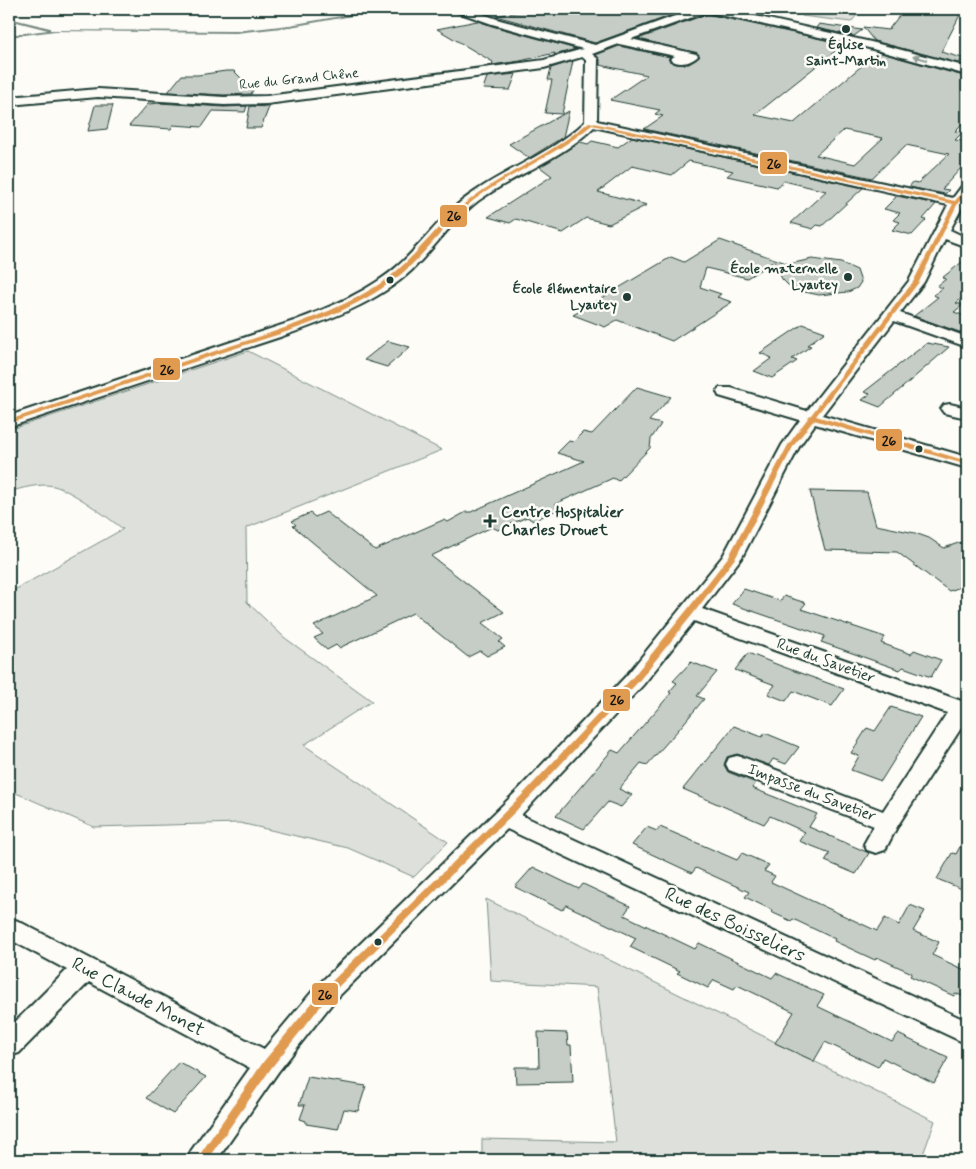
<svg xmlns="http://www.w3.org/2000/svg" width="976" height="1169" font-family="Mynerve,sans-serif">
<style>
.green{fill:#dde0db;stroke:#7e8e88}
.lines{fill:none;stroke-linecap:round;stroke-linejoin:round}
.stream{fill:#75877f;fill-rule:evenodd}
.building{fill:#c6cdc7;stroke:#1f3d34;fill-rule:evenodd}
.minor-casing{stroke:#1f3d34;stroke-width:4}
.minor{fill:#fdfcf7;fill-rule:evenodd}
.bus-1-casing{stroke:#fdfcf7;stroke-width:3}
.bus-1{fill:#e09b51;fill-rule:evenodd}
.oneway{fill:#8e9c96}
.poi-dot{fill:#1f3d34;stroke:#fdfcf7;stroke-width:2}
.labels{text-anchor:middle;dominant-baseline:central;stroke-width:5;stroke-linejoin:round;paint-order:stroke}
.far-poi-label{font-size:14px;font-weight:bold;fill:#1f3d34;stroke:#fdfcf7;text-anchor:end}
.far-street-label{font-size:14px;fill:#1f3d34;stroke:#fdfcf7}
.poi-label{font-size:16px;font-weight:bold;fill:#1f3d34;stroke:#fdfcf7;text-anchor:start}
.street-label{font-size:16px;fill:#1f3d34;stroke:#fdfcf7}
.near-street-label{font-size:19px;fill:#1f3d34;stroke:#fdfcf7}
.line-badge{stroke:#fdfcf7;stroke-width:2}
.pale-badge-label{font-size:14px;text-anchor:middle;font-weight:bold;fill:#111}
</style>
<rect width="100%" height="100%" fill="#fdfcf7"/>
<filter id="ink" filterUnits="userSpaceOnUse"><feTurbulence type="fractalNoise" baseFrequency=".02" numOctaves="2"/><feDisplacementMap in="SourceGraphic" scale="10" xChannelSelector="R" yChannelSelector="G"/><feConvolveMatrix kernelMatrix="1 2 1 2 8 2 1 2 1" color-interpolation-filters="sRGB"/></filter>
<g filter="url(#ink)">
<g class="green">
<path d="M806 9H862L851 22 802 16Z"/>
<path d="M248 351 442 450 246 528 247 602 285 638 372 701 304 745 448 842 414 877 348 848 240 823 94 827 9 790V593L123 529C107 517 73 491 54 486 40 483 22 488 9 492V430Z"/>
<path d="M486 899 935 1121 921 1160H482V1139L616 1142 597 987 491 981Z"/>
</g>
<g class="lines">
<path class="stream" d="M373 9H378L352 16 290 27 236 33 55 31 9 37V35L48 30 9 20V18L50 28V30L236 31 290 25 352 14Z"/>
</g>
<g class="building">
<path d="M531 9H689L595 43 496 16Z"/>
<path d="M940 10 961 13 941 52 966 59 958 63 874 41 863 27 888 30 903 11 938 14Z"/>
<path d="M707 14 844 44 755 115 794 123 878 52 967 77V119L955 131 963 132 955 140 962 141 967 136V159L961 168 942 189 949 190 945 194 909 187 913 182 918 183 949 154 906 145 872 178 644 129 663 116 655 114 660 110 610 100 647 75 600 65V59L596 55 619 46 670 57 669 61 677 64H689L699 57 697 53 638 39ZM844 130 883 138 855 164 816 155Z"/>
<path d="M477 21 492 26 576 49 554 55 555 53 520 61 492 65 493 62 437 29Z"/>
<path d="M819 24 862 30 854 36 816 28Z"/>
<path d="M573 61 562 114 545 113 552 80H548L551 68Z"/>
<path d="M226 71H234L253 90 251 94 224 95 168 92 182 75H198Z"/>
<path d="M516 74 510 90 483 89 487 77Z"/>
<path d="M159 103 224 107 247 106 245 112 213 111 202 127 173 125 171 129 129 126 148 104Z"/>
<path d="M95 105H113L107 129 88 131Z"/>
<path d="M250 106 269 107 261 128H246Z"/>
<path d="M569 111 563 137 529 158 509 144Z"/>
<path d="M632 137 863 188 822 226 817 225 813 229 791 223 826 191 784 181 777 187 727 176 733 171 689 161 672 175 632 166 598 192 647 205 609 224 586 218 563 233 516 219 510 223 488 217 552 176 540 167 580 142 588 144 592 141 618 147Z"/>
<path d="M897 196 936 204 923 219 926 220 912 235 892 230 900 222 893 220 900 213 884 209Z"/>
<path d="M720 240 789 264 812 259 841 263 857 270 861 282 857 288 848 292 819 295 800 291 788 285 782 279 774 261 747 278 706 268 700 287 721 294 717 297 732 302 672 341 617 320 605 327 573 315 671 257 684 262Z"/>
<path d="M967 258V294L956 303 963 305 954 312 967 317V332L965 334 914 316 938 297 933 295 943 288 937 286 946 279 942 278Z"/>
<path d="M803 324 825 332 807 345 811 346 792 359 797 361 772 378 754 371 772 358 760 353Z"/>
<path d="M388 341 410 347 387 367 364 360Z"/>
<path d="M927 343 949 347 880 407 862 400 870 394 864 392Z"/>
<path d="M637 387 671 397 649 421 661 424 651 439 650 448 618 481 613 478 555 504 561 508 533 521 527 517 498 530 492 527 431 556 504 612 482 623 503 639 499 642 505 647 487 656 480 651 468 657 413 613 339 648 336 645 327 650 314 638 323 634 314 626 377 596 293 526 296 525 292 521 310 513 315 517 326 512 375 550 443 520 448 522 466 512H471L584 461 557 453 569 441 573 442 583 432 592 434Z"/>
<path d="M810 491 867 492 876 525 915 533 929 538 944 548 967 540V585L949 591 897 552 825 550Z"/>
<path d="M744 589 780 601 784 596 806 603 801 609 885 637 881 643 911 654 914 650 941 660 931 677 903 667 900 670 821 642 825 636 732 604Z"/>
<path d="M748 653 781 666 844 689 832 706 793 691 786 701 768 694 775 685 735 670Z"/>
<path d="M691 662 717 672 697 696 704 699 679 729 647 765 641 763 619 789 632 795 621 807 608 802 584 829 556 816 612 750 619 753 654 713 671 693 669 692 677 683 673 681Z"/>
<path d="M891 707 921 717 881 781 851 770 859 756 851 753 867 728 875 731Z"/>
<path d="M734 726 762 737 765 733 799 747 786 764 773 759 769 765 737 754 727 757 724 765 728 772 756 783 752 788 817 814 809 827 869 853 856 874 825 861 830 853 799 841 805 832 770 816 764 824 683 789Z"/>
<path d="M647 827 657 831 660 827 737 860 742 853 769 865 764 871 775 876 771 882 877 931 885 918 899 925 910 905 925 911 913 931 939 942 932 955 967 971V998L955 993 954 996 910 976 912 973 894 965 877 957 875 960 834 941 835 939 793 919 791 921 771 912 772 910 745 897 749 892 696 868 692 873 632 845Z"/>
<path d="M967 834V891L937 879 952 853 956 854Z"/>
<path d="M533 867 579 889 583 884 630 906 624 915 695 949 699 943 772 978 776 973 824 995 817 1006 892 1042 898 1034 948 1058 934 1083 883 1058 878 1067 825 1042 814 1061 775 1043 794 1012 737 985 734 989 714 980 708 988 677 973 680 971 630 947 636 938 566 905 562 910 515 887Z"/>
<path d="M538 1032 567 1033 568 1045H571L573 1082 516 1083 515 1067H539Z"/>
<path d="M179 1062 206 1077 173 1114 146 1098Z"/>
<path d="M308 1077 366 1086 358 1111 344 1109 338 1129 306 1124V1121L300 1119 305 1105H299Z"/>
</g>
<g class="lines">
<defs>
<g id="minor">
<path d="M453 9H469L500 20 595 45 694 9H724L871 42 967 67V75L869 48 707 12 631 39 696 54 698 56C691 63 678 66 670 59L675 56 619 44 592 54 598 59 597 121 953 198 962 186 967 185V198L950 230 967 238V247L945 239 924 282 900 313 967 337V347L894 321 822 415 967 457V468L815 424 800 445 742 557 702 609 967 703V719L898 825 885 850 876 853 867 850 864 844 874 826 729 770 726 764 729 758 737 756 745 758 883 811 947 713 694 621 643 685 521 815 967 1021V1044L507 829 334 1001 278 1072 217 1160H187L191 1151 250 1068 89 982 19 1053 9 1056V1028L67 970 9 939V918L18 921 264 1049 316 987 519 789 627 675 723 556 782 445 800 420 719 396 717 392 719 388H731L807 411 909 281 948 205 594 127C560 160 515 174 478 201 452 221 435 247 412 270 377 303 328 320 283 336L9 427V416L294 321C331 307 370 291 400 264 424 242 442 214 470 195 507 168 551 154 585 122L586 60 582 57 544 68 267 104 224 105 98 97 9 105V97L98 89 224 97 267 96 544 60 583 49 492 24 455 11Z"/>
<path d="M950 404 967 408V418L944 413 941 409 944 405Z"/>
</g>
</defs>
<use href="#minor" class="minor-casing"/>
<use href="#minor" class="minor"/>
<defs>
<path id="bus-1" d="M589 122 955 201 965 188H967V192L958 203 919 282 816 416 967 461V465L814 420 794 445 736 557 693 614 638 682 530 797 328 997 272 1067 207 1160H196L264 1061 322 991 524 793 632 678 687 610 729 556 788 445 808 418 809 416 811 415 913 282 953 204 592 125C555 156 512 172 474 200 449 220 431 247 408 268 400 276 390 282 381 289 335 319 279 334 227 351 155 375 83 399 11 423L9 424V420C79 396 150 373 221 349 273 332 328 316 375 287 414 263 435 224 472 198 510 170 552 154 589 122Z"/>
</defs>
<use href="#bus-1" class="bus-1-casing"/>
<use href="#bus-1" class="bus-1"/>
</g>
<defs><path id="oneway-solid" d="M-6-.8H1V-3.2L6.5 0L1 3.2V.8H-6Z" transform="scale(1.25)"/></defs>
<use class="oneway" href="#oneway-solid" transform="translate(920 58) rotate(-165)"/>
</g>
<g class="poi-dot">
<circle cx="846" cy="29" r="5"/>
<circle cx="848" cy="277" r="5"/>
<circle cx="390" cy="280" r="4.5"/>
<circle cx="627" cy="297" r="5"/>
<circle cx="919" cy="449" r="4.5"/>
<path d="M487.5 513.5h5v5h5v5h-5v5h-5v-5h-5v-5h5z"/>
<circle cx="378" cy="942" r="4.5"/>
</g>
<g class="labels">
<g class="far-poi-label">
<text x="846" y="45" text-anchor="middle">Église<tspan x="846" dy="16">Saint-Martin</tspan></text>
<text x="838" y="269">École maternelle<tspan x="838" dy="16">Lyautey</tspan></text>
<text x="617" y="289">École élémentaire<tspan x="617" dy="16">Lyautey</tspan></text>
</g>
<g class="far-street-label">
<text transform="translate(299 79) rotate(-6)">Rue du Grand Chêne</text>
</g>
<g class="poi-label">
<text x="501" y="512">Centre Hospitalier<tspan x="501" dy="18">Charles Drouet</tspan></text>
</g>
<g class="street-label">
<text transform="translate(826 661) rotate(20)">Rue du Savetier</text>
<text transform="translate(812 793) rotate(21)">Impasse du Savetier</text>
</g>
<g class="near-street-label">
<text transform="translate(735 925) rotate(25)">Rue des Boisseliers</text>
<text transform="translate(138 997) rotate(28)">Rue Claude Monet</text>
</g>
</g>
<g class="line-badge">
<rect x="759" y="151" width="29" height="24" rx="5" fill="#e09b51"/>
<rect x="439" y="204" width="29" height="24" rx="5" fill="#e09b51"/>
<rect x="152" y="357" width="29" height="24" rx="5" fill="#e09b51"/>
<rect x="875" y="428" width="28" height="24" rx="5" fill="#e09b51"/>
<rect x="602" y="688" width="29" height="24" rx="5" fill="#e09b51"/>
<rect x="311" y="982" width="28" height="24" rx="5" fill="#e09b51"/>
</g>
<g class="pale-badge-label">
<text x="774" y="168">26</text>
<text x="454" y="220">26</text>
<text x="167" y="374">26</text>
<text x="889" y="445">26</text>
<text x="617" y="704">26</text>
<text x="325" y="999">26</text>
</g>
<rect width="976" height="1169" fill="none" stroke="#fdfcf7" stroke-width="30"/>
<rect x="15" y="15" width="946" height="1139" fill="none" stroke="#1f3d34" stroke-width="2" filter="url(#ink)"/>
</svg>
